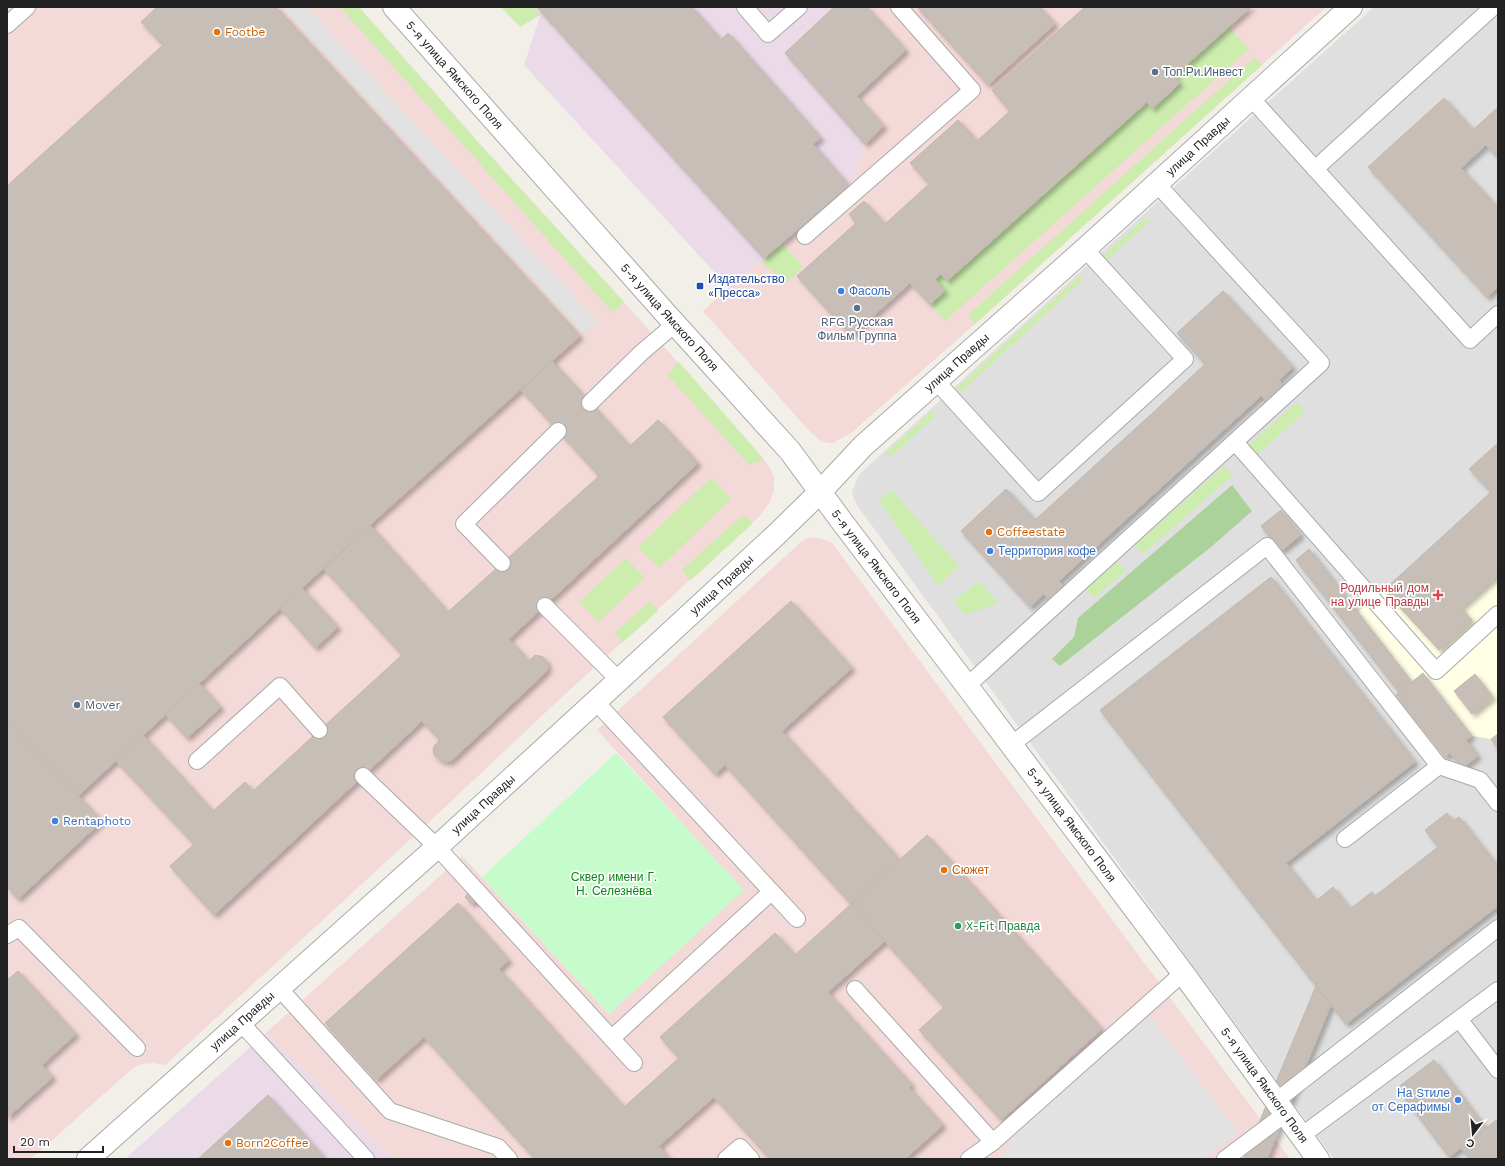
<svg xmlns="http://www.w3.org/2000/svg" width="1505" height="1166" font-family="'Work Sans',sans-serif">
<style>
.residential{fill:#e0dfdf}
.commercial{fill:#f3d9d8}
.industrial{fill:#ebdae8}
.education{fill:#ffffe5}
.grass{fill:#ccedae}
.forest{fill:#acd29c}
.park{fill:#c6fbcb}
.parking{fill:#e2e2e2}
.building{fill:#c7bfb7;stroke:#c5b6aa;filter:url(#shadow)}
.lines{fill:none;stroke-linecap:round;stroke-linejoin:round}
.lane-casing{stroke:#a9a9a9;stroke-width:18}
.street-casing{stroke:#a9a9a9;stroke-width:24}
.lane{stroke:#fff;stroke-width:16}
.street{stroke:#fff;stroke-width:22}
.food-dot{fill:#e8710a;stroke:#fff;stroke-width:1.5}
.service-dot{fill:#5c6f8a;stroke:#fff;stroke-width:1.5}
.transit-dot{fill:#1a4fb4;stroke:#fff;stroke-width:1.5}
.shop-dot{fill:#3f7fe0;stroke:#fff;stroke-width:1.5}
.health-dot{fill:#e0444e;stroke:#fff;stroke-width:1.5}
.leisure-dot{fill:#2e9e5b;stroke:#fff;stroke-width:1.5}
.labels{text-anchor:middle;dominant-baseline:central;stroke-width:3.5;stroke-linejoin:round;paint-order:stroke}
.food-label{font-size:12px;fill:#c56008;stroke:#fff;text-anchor:start}
.service-label{font-size:12px;fill:#4e5e75;stroke:#fff;text-anchor:start}
.street-label{font-size:12px;fill:#222;stroke:#fff}
.transit-label{font-size:12px;fill:#164399;stroke:#fff;text-anchor:start}
.shop-label{font-size:12px;fill:#366cbe;stroke:#fff;text-anchor:start}
.health-label{font-size:12px;fill:#be3a42;stroke:#fff;text-anchor:end}
.park-label{font-size:12px;fill:#098714;stroke:#fff}
.leisure-label{font-size:12px;fill:#27864d;stroke:#fff;text-anchor:start}
</style>
<defs>
<filter id="shadow"><feDropShadow dx="3.5" dy="3.5" stdDeviation="2" flood-color="#0004"/></filter>
</defs>
<rect width="100%" height="100%" fill="#f2efe9"/>
<path class="residential" d="M1374 7H1498V1159H1334L859 508 854 500 852 492 859 475 865 469 1094 259Z"/>
<g class="commercial">
<path d="M7 7H359L478 142 624 302 762 457 770 468 774 478V489L771 500 760 516 561 698 427 824 165 1065 153 1063 142 1064 133 1068 31 1159H7Z"/>
<path d="M867 7H1326L975 324 851 433 833 443H828L820 440 811 433 703 311 728 287 849 186 865 144 883 126 857 96Z"/>
<path d="M812 537 826 540 832 543 838 551 1290 1159H393L266 1033 462 856 609 1014 743 890 597 730 803 540Z"/>
</g>
<g class="industrial">
<path d="M533 7H867L906 50 857 96 884 126 865 144 849 186 728 287 524 65 540 16Z"/>
<path d="M266 1033 393 1159H125Z"/>
</g>
<path class="education" d="M1498 443V749L1491 739 1472 736 1423 674 1412 682 1358 612 1384 590 1491 492 1469 469Z"/>
<g class="grass">
<path d="M340 7H359L478 142 624 302 613 313Z"/>
<path d="M501 7H533L540 15 520 27Z"/>
<path d="M1229 27 1249 49 945 321 930 304 945 291 935 279 941 274 947 281 1147 102 1153 108 1180 84 1174 76Z"/>
<path d="M1255 57 1262 65 975 324 968 315Z"/>
<path d="M1143 220H1151L1107 260 1103 256Z"/>
<path d="M783 244 803 267 785 284 762 261Z"/>
<path d="M1079 276 1083 280 960 393 956 389Z"/>
<path d="M679 362 762 457 763 459 749 465 667 374Z"/>
<path d="M1297 402 1305 412 1256 456 1248 446Z"/>
<path d="M932 411 936 415 891 457 886 453Z"/>
<path d="M1224 466 1233 475 1143 554 1135 545Z"/>
<path d="M711 478 731 499 659 568 638 547Z"/>
<path d="M891 490 959 566 938 586 879 500Z"/>
<path d="M744 514 752 524 691 580 682 570Z"/>
<path d="M626 558 645 578 598 622 579 602Z"/>
<path d="M1116 561 1125 571 1094 598 1086 589Z"/>
<path d="M979 581 999 603 965 615 954 601Z"/>
<path d="M650 601 658 611 623 642 615 633Z"/>
</g>
<path class="forest" d="M1232 485 1252 511 1211 547 1060 666 1052 659 1074 637 1078 618Z"/>
<path class="park" d="M616 753 744 890 609 1014 482 877Z"/>
<g class="parking">
<path d="M281 7H307L597 321 583 334Z"/>
<path d="M1150 1016 1238 1133 1203 1159H1000L1016 1133Z"/>
</g>
<g class="building">
<path d="M157 7H276L580 336 370 525 78 796 7 720V186L163 45 141 22Z"/>
<path d="M537 7H550L543 14Z"/>
<path d="M550 7H692L721 40 728 33 821 138 813 144 849 186 764 258 544 15 543 14Z"/>
<path d="M834 7H867L906 50 857 96 884 126 865 144 785 53Z"/>
<path d="M917 7H1040L1055 24 988 85Z"/>
<path d="M1085 7H1251L1174 76 1180 83 1152 109 1147 102 947 281 941 274 935 279 945 291 930 304 910 283 851 336 797 276 856 223 849 214 864 201 885 224 929 184 910 163 958 120 977 141 1010 111 992 90Z"/>
<path d="M1444 98 1473 130 1498 107V158L1486 145 1461 168 1498 208V287L1487 297 1368 167Z"/>
<path d="M1223 291 1293 367 1279 380 1286 389 1269 404 1261 396 1059 581 1065 587 1050 601 1044 594 1030 607 961 531 1006 489 1035 520 1158 408 1205 364 1177 333Z"/>
<path d="M552 361 630 446 658 420 698 463 509 639 529 661 535 655 543 657 547 662 548 667 546 672 451 761 446 762 440 760 434 755 433 749 435 745 440 740 422 721 214 915 170 866 194 844 116 761 143 735 213 811 245 782 253 791 402 655 324 569 370 525 448 612 599 476 521 390Z"/>
<path d="M1498 443V575L1461 608 1472 620 1439 650 1384 590 1491 492 1469 469Z"/>
<path d="M1281 510 1301 535 1281 551 1261 526Z"/>
<path d="M1309 549 1412 682 1399 692 1296 560Z"/>
<path d="M1271 577 1415 762 1286 863 1316 901 1333 887 1350 909 1372 892 1375 896 1438 847 1425 830 1447 813 1453 821 1459 817 1498 867V906L1346 1024 1100 710Z"/>
<path d="M302 588 338 627 315 648 280 608Z"/>
<path d="M791 601 852 668 782 731 900 860 851 904 725 765 715 774 663 717Z"/>
<path d="M1423 673 1472 736 1466 740 1478 756 1463 768 1450 753 1445 757 1396 695Z"/>
<path d="M1475 674 1493 697 1472 714 1454 691Z"/>
<path d="M199 683 221 707 187 738 165 714Z"/>
<path d="M7 720 102 821 18 899 7 887Z"/>
<path d="M1498 734V749L1491 739Z"/>
<path d="M927 835 1102 1029 1001 1120 919 1030 944 1007 851 904Z"/>
<path d="M470 892 478 899 472 904 465 897Z"/>
<path d="M458 903 509 960 499 969 624 1107 679 1058 660 1037 775 933 795 955 851 904 885 941 828 992 912 1085 909 1087 943 1125 905 1159H770L714 1097 659 1146 670 1159H535L424 1037 376 1080 325 1023Z"/>
<path d="M18 971 76 1034 42 1065 53 1077 7 1118V980Z"/>
<path d="M1316 986 1331 1005 1267 1159H1244Z"/>
<path d="M1434 1060 1486 1128 1498 1119V1159H1469L1461 1148 1449 1157 1397 1088Z"/>
<path d="M268 1095 323 1156 319 1159H198Z"/>
</g>
<g class="lines">
<defs>
<g id="lane">
<path d="M745 7 768 34 799 7"/>
<path d="M7 25 27 7"/>
<path d="M1251 98 1470 340 1498 314"/>
<path d="M1315 169 1493 7"/>
<path d="M805 236 972 90 899 7"/>
<path d="M936 381 1038 493 1185 359 1085 249"/>
<path d="M590 403 641 353 675 324"/>
<path d="M1235 442 1436 671 1498 614"/>
<path d="M502 563 464 524 558 431"/>
<path d="M545 606 619 680"/>
<path d="M967 686 1321 363 1157 184"/>
<path d="M595 701 797 919"/>
<path d="M1011 745 1267 546 1439 766"/>
<path d="M197 761 280 686 319 730"/>
<path d="M363 776 437 847 634 1063"/>
<path d="M1345 839 1439 766 1480 780 1498 803"/>
<path d="M7 935 19 928 137 1048"/>
<path d="M279 988 390 1111 498 1147 509 1159"/>
<path d="M855 989 993 1142"/>
<path d="M1498 990 1459 1019 1498 1070"/>
<path d="M241 1023 366 1159"/>
<path d="M612 1038 771 892"/>
<path d="M1276 1101 1498 928"/>
<path d="M1301 1136 1459 1019"/>
<path d="M726 1159 740 1147 751 1159"/>
<path d="M969 1159 993 1142 1183 973"/>
<path d="M1225 1159 1285 1114"/>
</g>
<g id="street">
<path id="s1" d="M394 7 667 315 790 451 843 523 967 686 1183 973 1318 1159"/>
<path id="s2" d="M88 1159 437 847 619 680 777 534 821 491 863 446 1085 249 1351 7"/>
</g>
</defs>
<use href="#lane" class="lane-casing"/>
<use href="#street" class="street-casing"/>
<use href="#lane" class="lane"/>
<use href="#street" class="street"/>
</g>
<g class="food-dot">
<circle cx="217" cy="32" r="4"/>
<circle cx="989" cy="532" r="4"/>
<circle cx="944" cy="870" r="4"/>
<circle cx="228" cy="1143" r="4"/>
</g>
<g class="service-dot">
<circle cx="1155" cy="72" r="4"/>
<circle cx="857" cy="308" r="4"/>
<circle cx="77" cy="705" r="4"/>
</g>
<rect class="transit-dot" x="696" y="282" width="8" height="8" rx="2"/>
<g class="shop-dot">
<circle cx="841" cy="291" r="4"/>
<circle cx="990" cy="551" r="4"/>
<circle cx="55" cy="821" r="4"/>
<circle cx="1458" cy="1100" r="4"/>
</g>
<path class="health-dot" d="M1436 589h4v4h4v4h-4v4h-4v-4h-4v-4h4z"/>
<circle class="leisure-dot" cx="958" cy="926" r="4"/>
<g class="labels">
<g class="food-label">
<text x="225" y="32">Footbe</text>
<text x="997" y="532">Coffeestate</text>
<text x="952" y="870">Сюжет</text>
<text x="236" y="1143">Born2Coffee</text>
</g>
<g class="service-label">
<text x="1163" y="72">Топ.Ри.Инвест</text>
<text x="857" y="322" text-anchor="middle">RFG Русская<tspan x="857" dy="14">Фильм Группа</tspan></text>
<text x="85" y="705">Mover</text>
</g>
<g class="street-label">
<text stroke="none"><textPath href="#s1" startOffset="91">5-я улица Ямского Поля</textPath></text>
<text stroke="none"><textPath href="#s2" startOffset="1503">улица Правды</textPath></text>
<text stroke="none"><textPath href="#s1" startOffset="415">5-я улица Ямского Поля</textPath></text>
<text stroke="none"><textPath href="#s2" startOffset="1179">улица Правды</textPath></text>
<text stroke="none"><textPath href="#s1" startOffset="739">5-я улица Ямского Поля</textPath></text>
<text stroke="none"><textPath href="#s2" startOffset="855">улица Правды</textPath></text>
<text stroke="none"><textPath href="#s2" startOffset="531">улица Правды</textPath></text>
<text stroke="none"><textPath href="#s1" startOffset="1063">5-я улица Ямского Поля</textPath></text>
<text stroke="none"><textPath href="#s2" startOffset="207">улица Правды</textPath></text>
<text stroke="none"><textPath href="#s1" startOffset="1387">5-я улица Ямского Поля</textPath></text>
</g>
<g class="transit-label">
<text x="708" y="279">Издательство<tspan x="708" dy="14">«Пресса»</tspan></text>
</g>
<g class="shop-label">
<text x="849" y="291">Фасоль</text>
<text x="998" y="551">Территория кофе</text>
<text x="63" y="821">Rentaphoto</text>
<text x="1450" y="1093" text-anchor="end">На Sтиле<tspan x="1450" dy="14">от Серафимы</tspan></text>
</g>
<g class="health-label">
<text x="1429" y="588">Родильный дом<tspan x="1429" dy="14">на улице Правды</tspan></text>
</g>
<g class="park-label">
<text x="614" y="877">Сквер имени Г.<tspan x="614" dy="14">Н. Селезнёва</tspan></text>
</g>
<g class="leisure-label">
<text x="966" y="926">X-Fit Правда</text>
</g>
</g>
<rect width="1505" height="1166" fill="none" stroke="#222222" stroke-width="16"/>
<g transform="translate(1473 1134) rotate(196)" stroke="#ffffff" stroke-width="3" paint-order="stroke">
<path d="M0-3L7 15L0 10L-7 15Z" fill="#222222"/>
<text y="-6" font-size="11" font-weight="bold" text-anchor="middle" fill="#222222">С</text>
</g>
<path d="M14 1146v6h89v-6" fill="none" stroke="#222222" stroke-width="2"/>
<text x="20" y="1146" font-size="12" fill="#222222" stroke="#ffffff" stroke-width="3" paint-order="stroke">20 m</text>
</svg>
